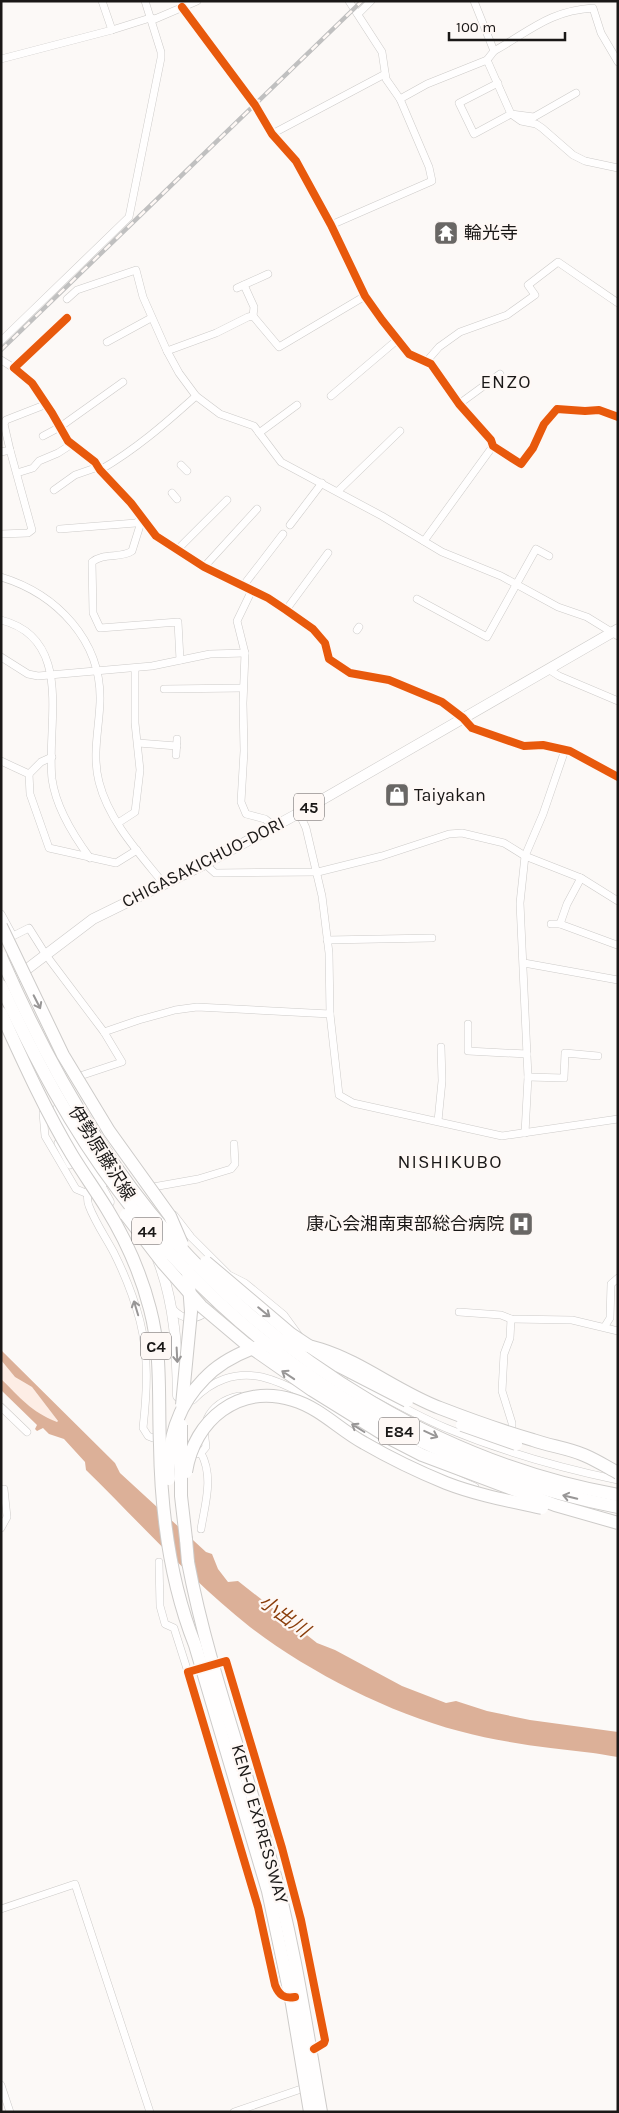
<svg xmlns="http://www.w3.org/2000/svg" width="619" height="2113" font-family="Karla,'Noto Sans JP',sans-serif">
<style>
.green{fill:#fdede5}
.water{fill:#dcb098}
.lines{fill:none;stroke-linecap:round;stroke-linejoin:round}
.minor-casing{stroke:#cdcbc9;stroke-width:8}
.primary-casing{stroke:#cdcbc9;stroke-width:11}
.motorway-casing{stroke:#cdcbc9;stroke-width:14}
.minor{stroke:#fffefe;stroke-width:7}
.primary{stroke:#fffefe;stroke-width:10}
.motorway{stroke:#fffefe;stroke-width:12}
.rail-casing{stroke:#c0c0c0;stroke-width:4.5}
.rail{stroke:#fef8f5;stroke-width:2.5;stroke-dasharray:8;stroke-linecap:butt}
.motorway-bridge-casing{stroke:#cdcbc9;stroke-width:14;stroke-linecap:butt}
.motorway-bridge{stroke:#fffefe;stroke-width:12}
.cycleway-casing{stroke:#fef8f5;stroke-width:11}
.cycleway{stroke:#e8590c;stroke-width:8}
.oneway{stroke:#989696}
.labels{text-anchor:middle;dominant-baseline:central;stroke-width:4.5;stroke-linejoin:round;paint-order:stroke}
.shield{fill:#fef8f5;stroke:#5e5b5a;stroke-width:1}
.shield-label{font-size:16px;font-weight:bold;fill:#1a1817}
.poi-label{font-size:18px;fill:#1a1817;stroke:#fef8f5;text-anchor:start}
.street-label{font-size:18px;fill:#1a1817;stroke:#fef8f5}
.neighbourhood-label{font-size:19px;letter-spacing:1px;fill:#1a1817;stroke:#fef8f5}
.water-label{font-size:19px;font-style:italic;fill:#8a3e0c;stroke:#fef8f5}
</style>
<rect width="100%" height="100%" fill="#fcf9f7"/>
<path class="green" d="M1 1360 15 1377 32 1387 58 1421 57 1423C31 1412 20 1397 1 1379Z"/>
<path class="water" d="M1 1350 115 1463 120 1473 206 1552 212 1554 218 1569 228 1582 238 1581 317 1643 335 1650 402 1686 446 1703 456 1701 487 1711 530 1720 618 1732V1757C608 1756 603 1754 593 1753 548 1748 503 1743 459 1731 389 1713 307 1671 250 1627 191 1580 140 1523 86 1470L85 1462 64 1439 49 1434 43 1428 37 1431 35 1429 37 1425 1 1390V1379C20 1397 31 1412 57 1422L58 1421 32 1387 15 1377 1 1360Z"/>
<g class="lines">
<defs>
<g id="minor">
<path d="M102 1 112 30"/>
<path d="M182 7 255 105 272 134 296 161 331 225 365 296 382 320 409 354 431 364 459 404 491 440 493 446 521 464 533 448 544 424 557 409 585 411 599 410 618 417"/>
<path d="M358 14 371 1"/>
<path d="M494 51C530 31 549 11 593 8L601 33 618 62"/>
<path d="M1 59 112 30 150 18 155 19 197 1"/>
<path d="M487 60 511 114 521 121 536 124 542 128 573 155 585 161 618 168"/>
<path d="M498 83 459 103 474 134 511 114 534 117 576 93"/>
<path d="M400 99 427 84 487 60 494 51 474 1"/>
<path d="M272 134 385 74"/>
<path d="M331 225 432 181 429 167 400 99 386 79 382 52 349 1"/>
<path d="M244 285 254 307 253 316"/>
<path d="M237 288 268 274"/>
<path d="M67 299 77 290 136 270 143 297 167 351 179 373 196 396 220 414 254 426 281 462 382 516 442 552 501 576 558 607 587 617 618 636"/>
<path d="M67 318 14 368 32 383 52 413 68 441 95 462 100 470 131 503 156 536 204 567 268 598 286 610 313 629 325 643 329 659 350 673 389 680 442 702 463 718 472 728 524 746 543 745 570 751 618 777"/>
<path d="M1 341 129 217 161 58V52L145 1"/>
<path d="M107 342 151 318"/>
<path d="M167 351 216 333 248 317 253 316 279 347 365 296"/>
<path d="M1 360 14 368"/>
<path d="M426 362 439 347 460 332 507 315 535 295 528 285 558 262 618 303"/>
<path d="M331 396 397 340"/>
<path d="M459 404 500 374"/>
<path d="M259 433 297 405"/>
<path d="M43 436 60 427 123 382"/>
<path d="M1 452 10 450 4 424 6 420 47 404"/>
<path d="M181 465 187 471"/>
<path d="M100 470C135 450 166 423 196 396"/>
<path d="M17 473 33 468 39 461 58 453 72 444"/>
<path d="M54 490 75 475 98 467"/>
<path d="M338 491 400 431"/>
<path d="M172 493 177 499"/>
<path d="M142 519 132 551C120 559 104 552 92 562L93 613 100 628 178 622 180 660"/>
<path d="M290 525 322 483"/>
<path d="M60 529 136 523 142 519"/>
<path d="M1 534 28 533 32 530 10 450"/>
<path d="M424 541 493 446"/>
<path d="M177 550 227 500"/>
<path d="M204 567 257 509"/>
<path d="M1 577C57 594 102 641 100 702 99 729 92 755 99 782 109 821 139 853 164 884"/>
<path d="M243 586 283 534"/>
<path d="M252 590 237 621 245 653 243 703 244 751 241 802 246 814 265 819 274 826"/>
<path d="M417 599 487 637 536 549 549 556"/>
<path d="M286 610 328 553"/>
<path d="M1 620C75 639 46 725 52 779 56 808 73 835 90 858"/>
<path d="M357 630 359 627"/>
<path d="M1 657 28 674 38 676 152 666 210 654 245 653"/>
<path d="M548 669 559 676 618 701"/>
<path d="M164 689 243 688"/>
<path d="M138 743 177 746"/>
<path d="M176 755 177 739"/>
<path d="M1 761 29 774 30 794 49 848 116 863 137 850"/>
<path d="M29 774 41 762 52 757"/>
<path d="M299 813 306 828 322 896 329 953 330 1014 339 1095 353 1103 502 1136 618 1119"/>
<path d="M118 823 135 812 140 770 135 723V668"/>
<path d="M205 864 215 873 318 872 382 856 449 834 462 833 504 843 525 856 581 878 618 901"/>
<path d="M1 914 13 936 29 928 46 955 104 1032 122 1062 77 1077"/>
<path d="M551 924H560L617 945"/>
<path d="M560 924 567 904 581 878"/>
<path d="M327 940 432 938"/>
<path d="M524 963 618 980"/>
<path d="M468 1024V1051L527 1054"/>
<path d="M104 1032 139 1020 175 1010 197 1007 330 1014"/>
<path d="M528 1077 564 1078 565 1053 598 1056"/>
<path d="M43 1113 45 1136 76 1189 88 1194"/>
<path d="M438 1121 442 1081 441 1047"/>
<path d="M525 1133 528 1077 520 903 525 856 543 814 565 750"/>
<path d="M58 1143 70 1165 72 1163"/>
<path d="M90 1183C88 1191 86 1199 89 1206 95 1222 106 1238 114 1253 125 1275 134 1298 140 1321 149 1357 147 1392 143 1428L148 1436 153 1438"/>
<path d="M153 1187 198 1179 231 1169 235 1164 234 1144"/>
<path d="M174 1215 191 1237 229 1275 245 1283 284 1315 300 1337"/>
<path d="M172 1308C184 1322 197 1321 210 1309"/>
<path d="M459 1312 501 1315 511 1319 572 1320 618 1331"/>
<path d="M511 1319 510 1338 504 1354 502 1391 512 1423V1436"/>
<path d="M605 1326 610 1318 611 1284 618 1278"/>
<path d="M351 1379C382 1396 413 1414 446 1428 501 1451 560 1468 618 1480"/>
<path d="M193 1400C211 1381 235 1371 262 1377 299 1386 343 1419 376 1438 408 1457 441 1472 475 1487"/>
<path d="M1 1407 27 1432"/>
<path d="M207 1419C213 1406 225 1399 239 1396"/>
<path d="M201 1453C214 1477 205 1504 201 1529"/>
<path d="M194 1454 201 1453 206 1447 204 1430"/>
<path d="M1 1528 7 1517 4 1489"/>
<path d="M159 1562 160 1606 165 1624 174 1628 188 1672"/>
<path d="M222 1662 226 1661 282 1848 301 1920 325 2040 324 2043 314 2049"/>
<path d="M194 1671 188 1672 258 1907 275 1985C278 1993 282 1999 292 1998"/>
<path d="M1 1909 75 1884 150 2112"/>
<path d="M1 2085 10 2112"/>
<path d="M234 2112 307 2087"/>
</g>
<g id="primary">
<path d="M6 985 93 919 205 864 299 813 618 629"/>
<path d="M58 1109 109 1202"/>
<path d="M158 1260C175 1304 177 1349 178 1396"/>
</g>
<g id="motorway">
<path d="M88 1158 103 1181"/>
<path d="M186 1539 188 1562"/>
</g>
</defs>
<use href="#minor" class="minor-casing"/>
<use href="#primary" class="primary-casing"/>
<use href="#motorway" class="motorway-casing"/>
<use href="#minor" class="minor"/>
<use href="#primary" class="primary"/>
<use href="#motorway" class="motorway"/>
<defs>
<path id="rail" d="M1 350 362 1"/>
</defs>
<use href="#rail" class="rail-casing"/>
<use href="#rail" class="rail"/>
<defs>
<g id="motorway-bridge">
<path d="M1 926 63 1055 109 1131 170 1216 182 1244"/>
<path d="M1 957C44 1056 98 1154 169 1235 285 1366 445 1464 618 1495"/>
<path d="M1 986C34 1057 71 1128 119 1191 240 1354 419 1468 618 1507"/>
<path d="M1 1013C23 1061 45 1110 72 1155 83 1173 96 1191 107 1209 126 1240 141 1274 150 1309 162 1354 158 1399 160 1445 161 1512 170 1582 195 1645L268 1891 292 2004 310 2112"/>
<path d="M126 1215 163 1263 201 1306 246 1344 312 1390 391 1439 422 1455 555 1505 618 1523"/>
<path d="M206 1262 291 1334 339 1366 407 1401"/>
<path d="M182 1405 191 1312 188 1271"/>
<path d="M181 1425V1496L186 1539"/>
<path d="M462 1425 516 1444"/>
<path d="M186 1472C194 1420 239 1383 293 1400 320 1408 340 1430 364 1443 390 1458 419 1472 446 1483 477 1495 510 1501 542 1508"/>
<path d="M169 1479C167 1442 177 1406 204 1379 217 1365 233 1356 251 1349 323 1325 378 1385 440 1408 471 1420 502 1431 533 1440 550 1446 568 1448 584 1455 596 1460 607 1467 618 1473"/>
<path d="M188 1562C207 1662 243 1758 270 1857 294 1941 306 2026 321 2112"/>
</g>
</defs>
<use href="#motorway-bridge" class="motorway-bridge-casing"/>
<use href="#motorway-bridge" class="motorway-bridge"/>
<defs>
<g id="cycleway">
<path d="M182 7 255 105 272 134 296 161 331 225 365 296 382 320 409 354 431 364 459 404 491 440 493 446 521 464 533 448 544 424 557 409 585 411 599 410 618 417"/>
<path d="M67 318 14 368 32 383 52 413 68 441 95 462 100 470 131 503 156 536 204 567 268 598 286 610 313 629 325 643 329 659 350 673 389 680 442 702 463 718 472 728 524 746 543 745 570 751 618 777"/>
<path d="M295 1997C284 1999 279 1995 275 1985L258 1907 188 1672 226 1661 282 1848 301 1920 325 2040 324 2043 314 2049"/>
</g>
</defs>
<use href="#cycleway" class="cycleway-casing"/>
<use href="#cycleway" class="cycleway"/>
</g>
<defs><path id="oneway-shaft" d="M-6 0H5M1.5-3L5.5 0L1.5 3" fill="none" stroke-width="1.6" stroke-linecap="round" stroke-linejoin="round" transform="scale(1.25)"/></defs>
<g class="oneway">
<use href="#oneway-shaft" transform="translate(37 1002) rotate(63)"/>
<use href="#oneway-shaft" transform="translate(136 1308) rotate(-107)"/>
<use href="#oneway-shaft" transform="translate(264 1312) rotate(39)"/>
<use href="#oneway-shaft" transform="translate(177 1355) rotate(87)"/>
<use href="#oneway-shaft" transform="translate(288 1375) rotate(-146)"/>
<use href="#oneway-shaft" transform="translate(358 1428) rotate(-148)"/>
<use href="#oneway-shaft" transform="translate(431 1434) rotate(25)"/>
<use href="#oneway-shaft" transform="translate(570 1497) rotate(-166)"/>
</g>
<defs>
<symbol id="temple-square" viewBox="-11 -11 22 22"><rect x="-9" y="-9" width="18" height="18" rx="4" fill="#696765" stroke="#fef8f5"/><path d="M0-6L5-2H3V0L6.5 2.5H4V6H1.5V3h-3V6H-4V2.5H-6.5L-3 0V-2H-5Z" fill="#fff"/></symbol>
<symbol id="shop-square" viewBox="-11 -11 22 22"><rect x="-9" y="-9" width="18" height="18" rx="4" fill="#696765" stroke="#fef8f5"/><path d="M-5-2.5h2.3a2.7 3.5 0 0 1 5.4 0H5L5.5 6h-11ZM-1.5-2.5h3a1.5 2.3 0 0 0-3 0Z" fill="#fff"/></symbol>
<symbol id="hospital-square" viewBox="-11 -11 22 22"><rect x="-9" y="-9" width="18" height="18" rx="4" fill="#696765" stroke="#fef8f5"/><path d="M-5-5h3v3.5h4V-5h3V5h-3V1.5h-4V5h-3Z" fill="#fff"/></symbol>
</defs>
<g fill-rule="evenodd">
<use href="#temple-square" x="432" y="219" width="28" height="28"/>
<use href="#shop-square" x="383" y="781" width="28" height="28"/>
<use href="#hospital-square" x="507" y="1210" width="28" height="28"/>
</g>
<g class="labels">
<g class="shield">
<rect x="294" y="793.5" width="30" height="27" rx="4"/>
<rect x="132" y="1217.5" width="30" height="27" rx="4"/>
<rect x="141" y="1332.5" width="30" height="27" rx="4"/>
<rect x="379" y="1417.5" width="40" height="27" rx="4"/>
</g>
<g class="shield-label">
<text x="309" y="807">45</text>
<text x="147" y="1231">44</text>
<text x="156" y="1346">C4</text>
<text x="399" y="1431">E84</text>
</g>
<g class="poi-label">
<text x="464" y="233">輪光寺</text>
<text x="414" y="795">Taiyakan</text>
<text x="504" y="1224" text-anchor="end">康心会湘南東部総合病院</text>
</g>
<g class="street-label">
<text transform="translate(203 862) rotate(-27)">CHIGASAKICHUO-DORI</text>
<text transform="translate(102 1153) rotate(58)">伊勢原藤沢線</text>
<text transform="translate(260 1824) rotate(74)">KEN-O EXPRESSWAY</text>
</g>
<g class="neighbourhood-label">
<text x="506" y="382">ENZO</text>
<text x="450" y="1162">NISHIKUBO</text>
</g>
<g class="water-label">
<text transform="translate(284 1616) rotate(36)">小出川</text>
</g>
</g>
<rect width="619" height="2113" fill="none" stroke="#1a1817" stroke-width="5"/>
<path d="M449 32v8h116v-8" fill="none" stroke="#1a1817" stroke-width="2.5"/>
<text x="456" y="32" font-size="15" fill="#1a1817" stroke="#fef8f5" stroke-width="4" paint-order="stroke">100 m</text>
</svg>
